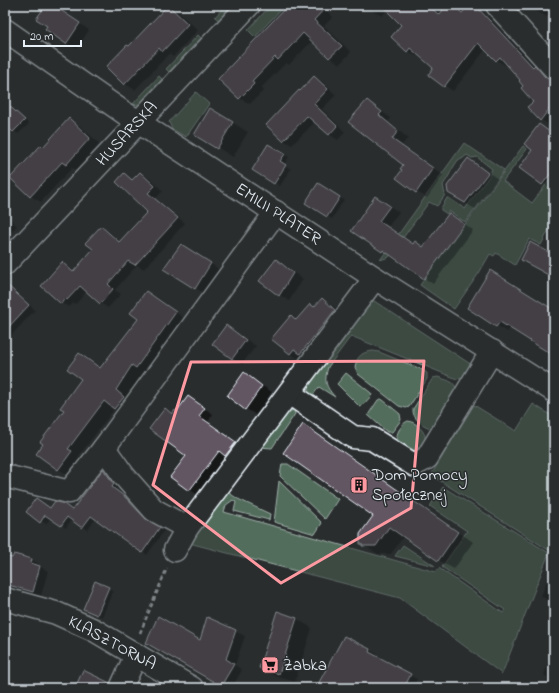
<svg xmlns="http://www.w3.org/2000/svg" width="559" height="693" font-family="'Indie Flower',sans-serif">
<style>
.green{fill:#536d5c;stroke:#9eafaa}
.shadow{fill:#0007}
.building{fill:#635664;stroke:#e8f1f8}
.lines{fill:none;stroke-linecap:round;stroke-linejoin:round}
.minor-casing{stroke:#e8f1f8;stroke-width:25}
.path{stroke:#e8f1f8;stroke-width:2.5;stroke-dasharray:4 3;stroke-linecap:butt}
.minor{stroke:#2a2d2e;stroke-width:22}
.marked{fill:none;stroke:#ff9aa2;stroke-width:3;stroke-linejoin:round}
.labels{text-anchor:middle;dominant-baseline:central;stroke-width:3;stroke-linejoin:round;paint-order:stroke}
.street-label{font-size:17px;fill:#e8f1f8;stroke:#2a2d2e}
.poi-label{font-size:17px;fill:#e8f1f8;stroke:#2a2d2e;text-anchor:start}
</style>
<rect width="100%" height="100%" fill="#2a2d2e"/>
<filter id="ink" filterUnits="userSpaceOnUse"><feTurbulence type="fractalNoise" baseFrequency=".025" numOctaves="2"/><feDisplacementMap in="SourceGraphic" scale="8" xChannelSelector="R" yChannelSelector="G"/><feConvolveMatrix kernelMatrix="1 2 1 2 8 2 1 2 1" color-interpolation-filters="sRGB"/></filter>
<g filter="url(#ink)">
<g class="green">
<path d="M226 5H232L218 20 215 17Z"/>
<path d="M271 5H285L255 37 248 30Z"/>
<path d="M198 35 201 38 169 72 166 69Z"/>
<path d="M159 76 162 79 139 104 132 105Z"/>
<path d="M196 92 209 104 186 137 172 129 169 122Z"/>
<path d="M464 143 504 170 465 222 449 211 447 214 441 210V208L447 198H449L465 209 489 176 492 169 477 157 472 158 467 155 462 159 458 160C452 168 449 177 443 185L445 195 437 206 429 202 389 257 380 260Z"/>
<path d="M523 146 527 149 503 181 532 203 554 174V220L541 245 529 239 515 265 496 253 494 256 490 254 479 273 454 309 420 285Z"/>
<path d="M368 297 472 365 462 378 457 379 351 336 328 367C324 381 325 386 335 397L319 387 313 395 308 396V379Z"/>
<path d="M373 351 379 352 421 369 427 373V379L409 407 406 408 399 406 358 374 355 367C357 356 362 352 373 351Z"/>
<path d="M346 373 371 393 372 395 362 406 360 407 337 384Z"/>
<path d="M438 377C445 380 456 381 456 390L435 423 430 428C422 425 412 418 413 409L433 378Z"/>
<path d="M381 399 383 400 400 414 401 420 392 432H387L368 415 378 400Z"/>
<path d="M533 404 554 417V540L550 551 431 475 474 405 516 431Z"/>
<path d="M294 410 295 414 272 448 259 447 284 413Z"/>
<path d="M408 421C415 422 423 429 425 436V439L414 454C404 447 392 443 399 430 402 426 403 423 408 421Z"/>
<path d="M282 464H288L338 499 325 519 280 476Z"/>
<path d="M279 481 322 523 315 534 274 522Z"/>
<path d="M443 487 549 553 502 674 400 598 189 543 226 491 238 499 270 514 269 520 234 511 236 502 233 500 226 505 224 512 436 572 439 568 503 613 505 610 442 567 467 531 430 506Z"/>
<path d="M403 545 435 566 395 556Z"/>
</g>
<g class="shadow">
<path d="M47 5H52L59 9 89 30 77 49 66 43Z"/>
<path d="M289 5H321L333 17 324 26 351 52 340 64 330 58 312 41 289 65 286 63 261 88 264 90 250 104 239 98Z"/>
<path d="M367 5H477L554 86V119L549 125 541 120 529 107 535 102 521 80 507 63 505 65 496 60 486 49 453 91 445 86 435 68 418 53 416 56 408 51 403 25 387 10 382 16 373 11Z"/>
<path d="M532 5H554V11L547 17 538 12Z"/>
<path d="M168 6 178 12 198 30 173 57 169 54 135 90 125 84 107 67 129 47Z"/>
<path d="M315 77 323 82 336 95 322 109 345 132 338 140 329 134 315 122 292 145 283 140 301 92Z"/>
<path d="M5 102 29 124 18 134 9 127 5 131Z"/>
<path d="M367 102 391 118 388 122 408 138 402 145 443 175 427 198 417 192 403 170 405 165Z"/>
<path d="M225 118 248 132 233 157 195 134Z"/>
<path d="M69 120 80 126 100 144 76 170 72 168 41 202 30 196 43 148Z"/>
<path d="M539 125 554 135 553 190 520 167 533 150Z"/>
<path d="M269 145 289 157 284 165 291 169 280 186 253 169Z"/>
<path d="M468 159 498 179 475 209 465 203Z"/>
<path d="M141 173 149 178 163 191 155 199 185 223 144 269 137 265 115 290 121 294 108 308 100 303 87 291 76 304 74 303 69 307 61 303 62 264 74 272 94 249 101 227 109 232 120 242 148 212 124 175 133 180Z"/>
<path d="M318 185 344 200 332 219 306 203Z"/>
<path d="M385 203 399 212 388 227 414 244 415 242 424 247 450 214 473 230 433 284 392 256 352 231Z"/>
<path d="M5 214 17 226 5 239Z"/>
<path d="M190 251 219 269 204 293 195 288Z"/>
<path d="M276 261 303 279 289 301 279 295Z"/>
<path d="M12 291 19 295 35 310 7 340 5 339V298Z"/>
<path d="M147 292 158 298 186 320 148 374 144 371 127 398 134 404 126 415 115 408 79 456 83 458 70 476 58 469 65 410 82 379 79 354 101 368 139 319Z"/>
<path d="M322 300 333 306 346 317 301 360 290 354 291 316 298 320 315 308Z"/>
<path d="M468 307 554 311V355L511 327 507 332Z"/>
<path d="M227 326 256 346 242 364 232 358Z"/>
<path d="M244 374 272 392 256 415 246 409Z"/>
<path d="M188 397 213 414 208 422 244 448 199 496 171 476 187 456 165 410 173 414 177 412Z"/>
<path d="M304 425 319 434 473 542 454 569 438 560 404 536 391 554H378L363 545 374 516Z"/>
<path d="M103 470 108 473 119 487 116 490 130 501 150 523 164 531 147 555 96 518 88 530 72 519 66 528 51 518 46 524 27 512 50 509 73 511Z"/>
<path d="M5 501 9 504 5 509Z"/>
<path d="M5 557 13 559 32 560 39 564V566L48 571 41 596 5 585Z"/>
<path d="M552 568 554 569V604L541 596Z"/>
<path d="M108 588 113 591 102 617 89 611Z"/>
<path d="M277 613 297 619 312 628 295 682 275 676 260 667Z"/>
<path d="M208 618 245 636 235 665 242 670 232 688H226L148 643 201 641Z"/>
<path d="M345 637 377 654 375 657 417 679 413 688H317Z"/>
<path d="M551 655 554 656V688H544L548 678 544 675Z"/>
</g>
<g class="building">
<path d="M46 5H53L80 23 66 44 45 29 47 26 36 19Z"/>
<path d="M168 5 188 24 162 52 159 48 124 85 106 67 127 45 129 46Z"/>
<path d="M288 5H328L314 20 342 46 329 58 303 33 278 60 275 57 252 81 254 84 239 99 218 79Z"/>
<path d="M381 5H428L439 15 447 5H453L462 13 469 5H475L533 67 535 65 545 77 550 80H554V103L540 121 527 107 533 102 521 88 523 86 519 81 520 80 500 57 496 61 478 43 444 87 428 75 433 68 410 48 407 52 391 37 401 25Z"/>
<path d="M314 76 328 89 314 104 337 126 329 135 307 116 283 141 266 125 299 90 300 91Z"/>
<path d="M367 100 382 112 379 115 398 131 392 139 433 168 416 193 396 178 402 170 400 169 403 165 348 122Z"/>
<path d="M5 102 25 120 13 132 5 125Z"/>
<path d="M210 108 233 122 217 149 194 135Z"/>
<path d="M69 118 90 138 66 165 62 162 30 197 10 178 41 145 43 147Z"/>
<path d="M539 124 554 135V169L542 185 519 168 532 150 524 144Z"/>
<path d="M268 144 285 154 280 161 286 165 274 184 252 170Z"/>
<path d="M468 158 488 173 465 203 448 193 447 186Z"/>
<path d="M140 172 155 186 148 193 178 218 135 265 128 261 108 284 113 289 100 304 80 286 67 300 65 298 61 304 41 286 62 262 73 272 93 249 85 243 101 226 119 242 147 212 116 182 124 173 132 180Z"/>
<path d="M318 183 340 197 327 217 305 203Z"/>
<path d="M375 196 390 206 379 221 413 244 415 241 423 247 449 213 464 224 424 279 383 250 382 252 351 231Z"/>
<path d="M530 242 554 255V278L521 260Z"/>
<path d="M181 244 211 263 195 289 163 269Z"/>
<path d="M276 259 293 273 279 296 259 281Z"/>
<path d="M490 270 554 310V356L500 322 496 327 467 308Z"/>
<path d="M5 283 29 305 5 331Z"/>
<path d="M146 291 176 312 136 368 132 365 116 390 124 397 114 409 104 401 68 449 72 451 58 470 36 454 43 444 40 442 64 410 60 408 81 379 67 369 79 353 100 368 138 319 130 313Z"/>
<path d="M322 298 335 310 300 354 294 349 290 354 271 339 291 315 296 320 310 304 314 307Z"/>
<path d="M226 325 246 340 232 359 212 344Z"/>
<path d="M244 372 262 386 245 410 227 396Z"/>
<path d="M188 396 205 408 199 416 236 442 225 456 219 451 189 491 170 477 186 456 149 429 165 408 172 414 175 410 177 411Z"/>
<path d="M303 424 458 532 438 561 389 527 376 546H362V544H360V534L373 516 283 453Z"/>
<path d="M103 469 114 484 112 487 125 497 145 518 160 527 142 553 91 516 82 528 67 517 61 526 45 515 40 523 26 512 36 498 50 508 55 501 64 504 72 510Z"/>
<path d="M14 554 32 559 31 563 40 566 33 592 5 584V556L12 558Z"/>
<path d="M95 581 109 587 97 615 83 609Z"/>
<path d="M277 611 297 618 279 674 259 668Z"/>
<path d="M158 616 200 640 207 617 236 630 226 659 234 664 221 686 146 643Z"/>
<path d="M344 636 370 649 369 652 411 674 404 688H316Z"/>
<path d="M83 670 110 683 109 688H75Z"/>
</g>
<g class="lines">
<defs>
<g id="minor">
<path d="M497 5 554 68"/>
<path d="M5 30 123 112 375 278 554 391"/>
<path d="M5 264 249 5"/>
<path d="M289 393 353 437 372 439 414 465 427 458 492 351"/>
<path d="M104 448 124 476 154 510 187 528"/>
<path d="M5 476 69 492 104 448 276 212"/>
<path d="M175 550 187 528 375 278"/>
<path d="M5 599 56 613 94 630 192 688"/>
<path d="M121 688 136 655"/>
</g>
</defs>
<use href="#minor" class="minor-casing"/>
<path class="path" d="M140 633 167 568"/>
<use href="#minor" class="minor"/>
</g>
</g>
<path d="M0 0H559V693H0ZM424 361 411 508 281 583 153 485 191 362Z" fill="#2a2d2e" fill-opacity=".55" fill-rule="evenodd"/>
<path class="marked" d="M424 361 411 508 281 583 153 485 191 362Z"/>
<defs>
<symbol id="building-square" viewBox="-11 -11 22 22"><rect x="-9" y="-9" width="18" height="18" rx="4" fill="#ff9aa2" stroke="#2a2d2e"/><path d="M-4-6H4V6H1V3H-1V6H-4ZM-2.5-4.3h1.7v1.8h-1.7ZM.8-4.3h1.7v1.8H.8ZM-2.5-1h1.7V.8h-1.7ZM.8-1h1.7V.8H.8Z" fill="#111"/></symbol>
<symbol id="supermarket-square" viewBox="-11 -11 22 22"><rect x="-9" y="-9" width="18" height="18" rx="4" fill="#ff9aa2" stroke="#2a2d2e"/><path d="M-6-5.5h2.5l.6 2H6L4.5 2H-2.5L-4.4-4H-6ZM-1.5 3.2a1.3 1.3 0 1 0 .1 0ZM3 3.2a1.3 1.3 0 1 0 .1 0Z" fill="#111"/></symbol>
</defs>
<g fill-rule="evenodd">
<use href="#building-square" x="349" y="475" width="20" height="20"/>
<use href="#supermarket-square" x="260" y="655" width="20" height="20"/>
</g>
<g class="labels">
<g class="street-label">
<text transform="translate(127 134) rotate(-47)">HUSARSKA</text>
<text transform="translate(278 214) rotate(33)">EMILII PLATER</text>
<text transform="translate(112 643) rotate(28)">KLASZTORNA</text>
</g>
<g class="poi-label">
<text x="372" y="475">Dom Pomocy<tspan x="372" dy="20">Społecznej</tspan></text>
<text x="283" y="665">Żabka</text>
</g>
</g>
<rect width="559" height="693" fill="none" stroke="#2a2d2e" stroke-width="20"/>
<rect x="10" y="10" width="539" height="673" fill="none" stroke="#e8f1f8" stroke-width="1.5" filter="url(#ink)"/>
<path d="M24 40v6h57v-6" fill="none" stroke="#e8f1f8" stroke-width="2"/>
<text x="30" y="40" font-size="12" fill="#e8f1f8" stroke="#2a2d2e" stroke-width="3" paint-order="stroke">20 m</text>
</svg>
